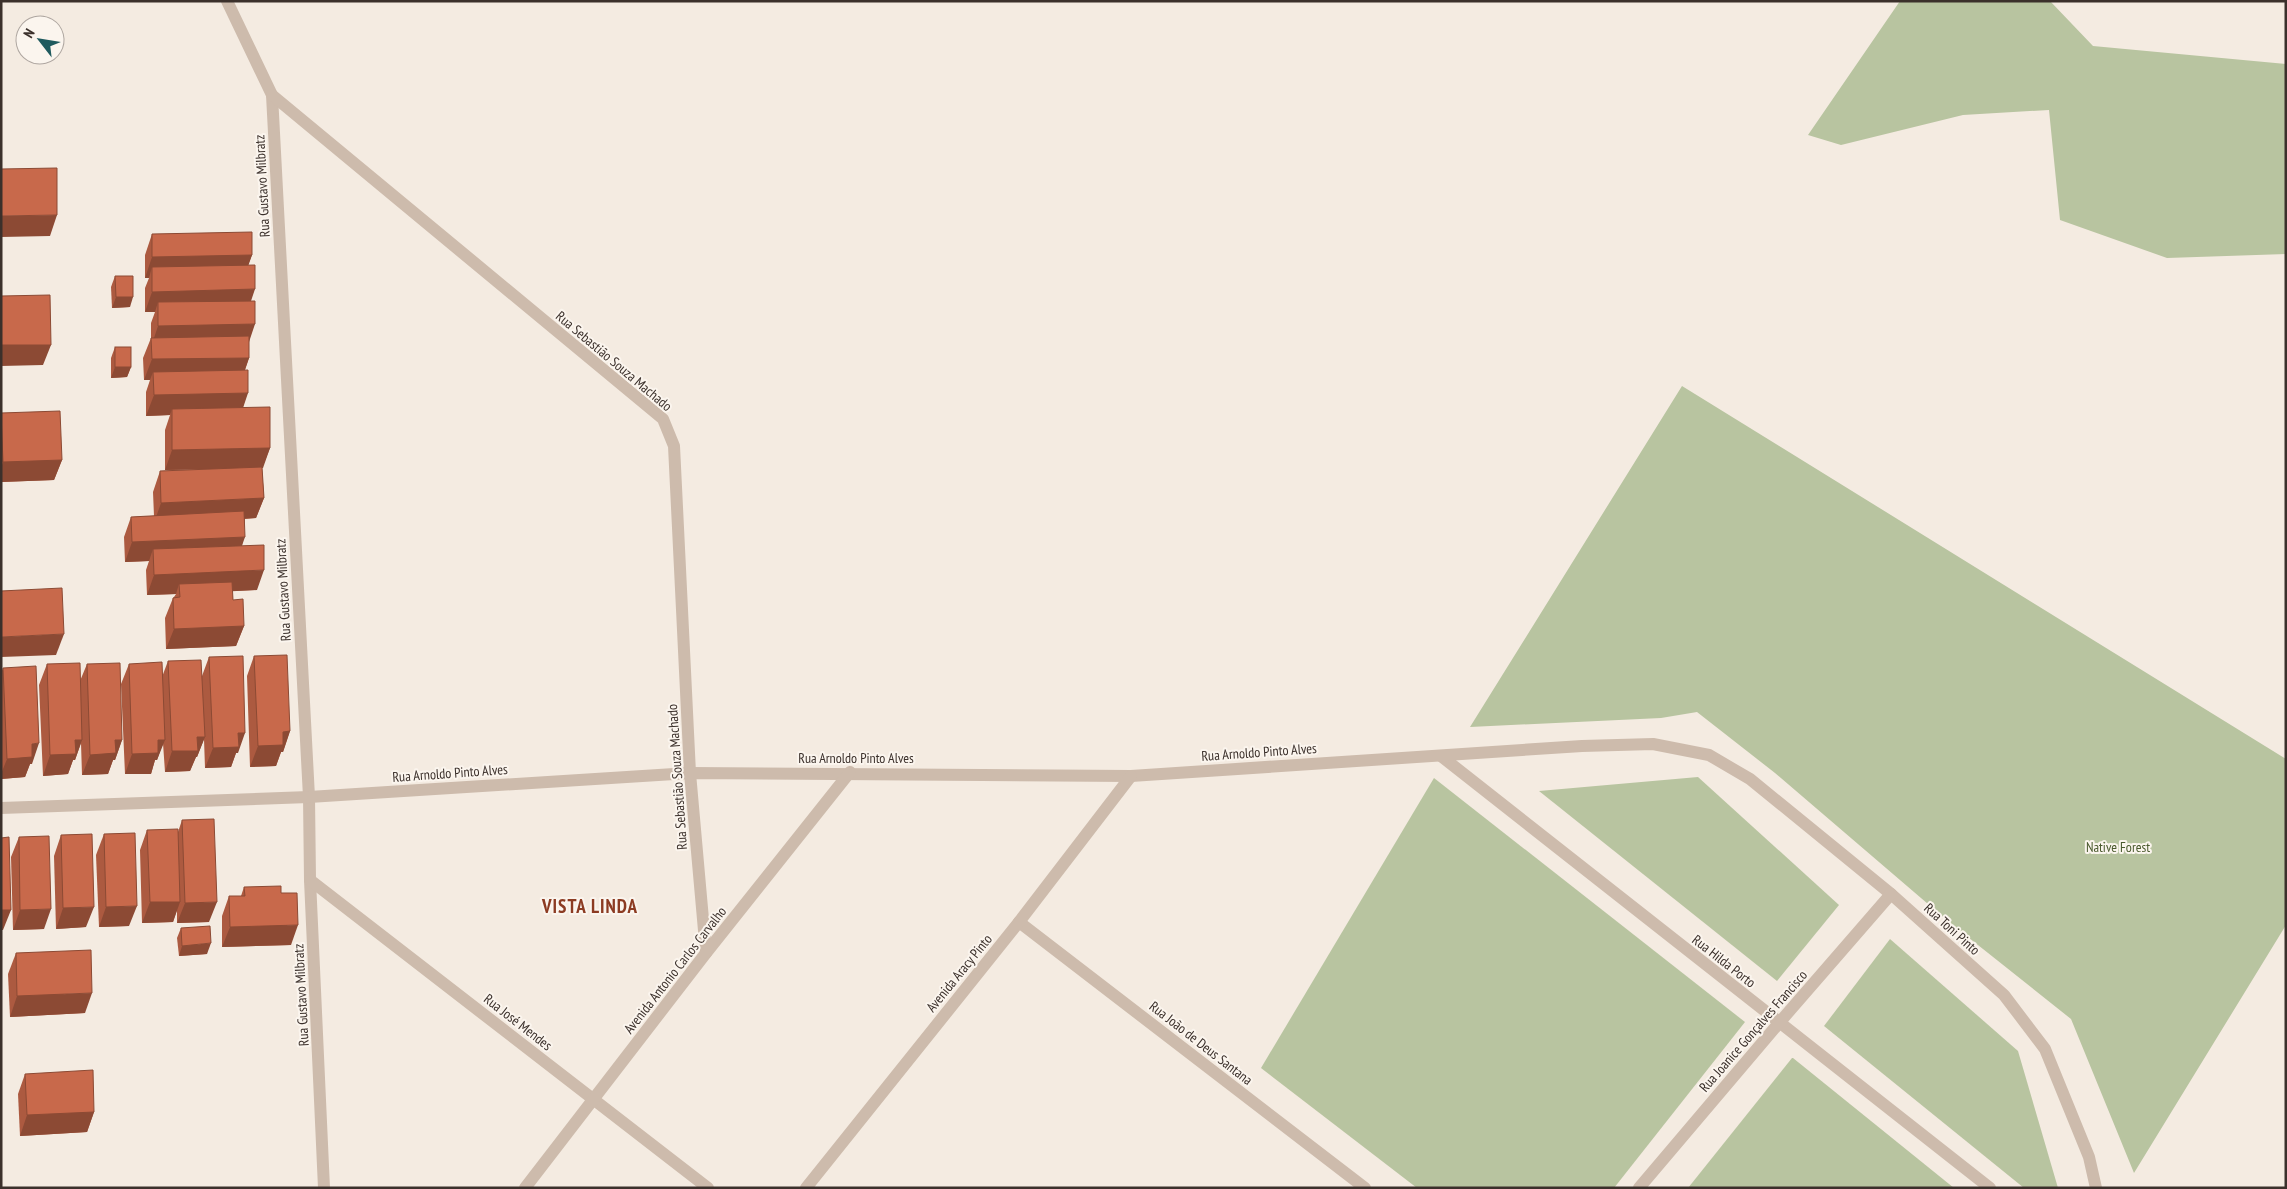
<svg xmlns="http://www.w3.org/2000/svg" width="2287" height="1189" font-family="'PT Sans Narrow',sans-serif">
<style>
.green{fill:#b8c4a0}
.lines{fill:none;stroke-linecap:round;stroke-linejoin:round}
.minor{stroke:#cdbbac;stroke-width:12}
.wall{fill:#ac5a40}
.shaded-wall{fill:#8c4a34}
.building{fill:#c8694b;stroke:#8c4a34}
.labels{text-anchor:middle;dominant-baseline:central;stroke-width:4;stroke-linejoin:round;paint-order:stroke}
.street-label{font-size:14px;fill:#3b302b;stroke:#fbf5ee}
.park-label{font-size:14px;fill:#4a5a2e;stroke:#fbf5ee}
.district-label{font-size:19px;font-weight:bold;letter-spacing:1px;fill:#8c3b22;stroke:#fbf5ee}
</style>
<rect width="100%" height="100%" fill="#f4ebe1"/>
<g class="green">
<path d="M1900 1H2050L2093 46 2286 64V254L2167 258 2060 220 2049 110 1963 115 1841 145 1808 135Z"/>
<path d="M1682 386 2286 759V925L2134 1173 2071 1019 1949 922 1775 773 1697 712 1661 718 1470 727Z"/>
<path d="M1698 777 1839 905 1777 981 1539 791Z"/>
<path d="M1434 778 1745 1022 1614 1188H1417L1261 1068Z"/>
<path d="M1890 939 2018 1051 2058 1188H2024L1824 1026Z"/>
<path d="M1792 1058H1793L1954 1188H1688Z"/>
</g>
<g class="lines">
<g class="minor">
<path d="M227 1 272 95 309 797 310 880 324 1188"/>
<path d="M272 95 663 419 674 446 690 773 706 953"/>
<path d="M1441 756 1990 1188"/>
<path d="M1 808 309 797 690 773 1131 776 1582 746 1653 744 1709 755 1750 779 1891 894 2004 995 2045 1049 2089 1157 2096 1188"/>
<path d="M310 880 708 1188"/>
<path d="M1019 922 1365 1188"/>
<path d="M525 1188 706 953 850 772"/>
<path d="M806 1188 1019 922 1131 776"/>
<path d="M1639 1188 1779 1023 1891 894"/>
</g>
</g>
<g class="wall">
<path d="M152 234 252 255 248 265 251 301 249 343V358L245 370 243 408 270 448 262 468 264 498 256 518 245 519 242 546 257 590 232 591 233 600 244 626 236 646 166 649 165 618 173 598 174 597 176 594 147 595 146 570 149 561 125 562 124 537 131 517 154 516 153 492 160 471 210 469 165 470V430L170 415 146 416V392L150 380H144L143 358 151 338V323L155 312H145V288L149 278H145V255Z"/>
<path d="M115 276 130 307 112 308 111 287Z"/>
<path d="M115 347 131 367 127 377 111 378V358Z"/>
<path d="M1 413 62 460 54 480 1 482Z"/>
<path d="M254 656 290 731 283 752H281L276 766 250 767 247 676Z"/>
<path d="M209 657 238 753H236L231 767 205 768 204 739 197 757H196L190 771 165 772 163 743 157 760H155L151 774H125L121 684 129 664 162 677 168 661 202 676Z"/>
<path d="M47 664 80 681 87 664 122 740 115 760H113L108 774 82 775 81 743 75 760H73L68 774 43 776 39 685Z"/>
<path d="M3 668 32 764H30L25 777 1 779V673Z"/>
<path d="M182 820 209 922 177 923V910L173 922 142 923 140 850 147 830 178 832Z"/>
<path d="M104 834 129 926 99 927 96 855Z"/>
<path d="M61 835 86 927 56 929 54 856Z"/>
<path d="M19 837 44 929 13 930 11 857Z"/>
<path d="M244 887 281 893 291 945 222 947V916L229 896H241Z"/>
<path d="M181 928 207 954 179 956 177 938Z"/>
<path d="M16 953 85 1013 10 1017 8 974Z"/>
<path d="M25 1074 94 1112 87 1132 20 1136 18 1094Z"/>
</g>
<g class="shaded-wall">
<path d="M57 215 50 236 1 237V216Z"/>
<path d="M252 255 245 275 152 267 149 278H145L152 257Z"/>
<path d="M255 289 248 310 158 302 155 312H145L152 292Z"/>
<path d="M116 297H133L130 307 112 308Z"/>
<path d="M255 324 248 345 151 347 158 326Z"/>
<path d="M1 345H51L43 365 1 366Z"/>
<path d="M249 358 242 378 153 372 150 380H144L152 359Z"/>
<path d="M115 367H131L127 377 111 378Z"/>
<path d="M248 393 241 414 172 409 170 415 146 416 154 395Z"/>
<path d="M270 448 263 468 165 470 172 450Z"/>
<path d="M62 460 54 480 1 482V468L3 462Z"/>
<path d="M264 498 256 518 154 523 161 503Z"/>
<path d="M245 537 238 557 153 549 149 561 125 562 132 542Z"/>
<path d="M264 570 257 590 179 594V584L176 594 147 595 154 575Z"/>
<path d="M244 626 236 646 166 649 174 629Z"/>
<path d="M64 634 56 655 1 657V637Z"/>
<path d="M290 731 283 752H281L276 766 250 767 258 746 283 732Z"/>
<path d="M238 733H245L238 753H236L231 767 205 768 213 748Z"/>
<path d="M197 737H205L197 757H196L190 771 165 772 172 751Z"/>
<path d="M75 740H82L75 760H73L68 774 43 776 50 755Z"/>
<path d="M115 740H122L115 760H113L108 774 82 775 90 755Z"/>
<path d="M158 740H165L157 760H155L151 774H125L132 754Z"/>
<path d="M39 743 32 764H30L25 777 1 779V774L7 759 32 744Z"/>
<path d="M150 902H180L173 922 142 923Z"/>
<path d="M217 902 209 922 177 923 185 903Z"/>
<path d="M137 906 129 926 99 927 106 907Z"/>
<path d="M94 907 86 927 56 929 63 908Z"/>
<path d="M51 909 44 929 13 930 20 910Z"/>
<path d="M1 910H11L3 930H1Z"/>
<path d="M298 925 291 945 222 947 230 927Z"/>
<path d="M211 943 207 954 179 956 182 946Z"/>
<path d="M92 993 85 1013 10 1017 17 996Z"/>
<path d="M94 1112 87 1132 20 1136 27 1115Z"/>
</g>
<g class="building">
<path d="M57 168V215L1 216V169Z"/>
<path d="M252 232V255L152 257V234Z"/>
<path d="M255 265V289L152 292V267Z"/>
<path d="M115 276H133V297H116Z"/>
<path d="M50 295 51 345H1V296Z"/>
<path d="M255 301V324L158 326V302Z"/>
<path d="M249 336V358L152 359 151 338Z"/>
<rect x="115" y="347" width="16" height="20"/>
<path d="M248 370V393L154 395 153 372Z"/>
<path d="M270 407V448L172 450V409Z"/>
<path d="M60 411 62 460 3 462 1 413Z"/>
<path d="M262 467 264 498 161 503 160 471Z"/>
<path d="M244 511 245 537 132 542 131 517Z"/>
<path d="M264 545V570L154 575 153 549Z"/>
<path d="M232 582 233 600 243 599 244 626 174 629 173 598 180 597 179 584Z"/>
<path d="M62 588 64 634 1 637V591Z"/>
<path d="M287 655 290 731 283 732V745L258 746 254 656Z"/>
<path d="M243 656 245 733H238L239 747 213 748 209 657Z"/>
<path d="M201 660 205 737H197L198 751H172L168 661Z"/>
<path d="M162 662 165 740H158V753L132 754 129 664Z"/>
<path d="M80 663 82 740H75L76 754 50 755 47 664Z"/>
<path d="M120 663 122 740H115L116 753 90 755 87 664Z"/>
<path d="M36 666 39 743 32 744V757L7 759 3 668Z"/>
<path d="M214 819 217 902 185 903 182 820Z"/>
<path d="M178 829 180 902H150L147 830Z"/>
<path d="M135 833 137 906 106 907 104 834Z"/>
<path d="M92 834 94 907 63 908 61 835Z"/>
<path d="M49 836 51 909 20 910 19 837Z"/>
<path d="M9 837 11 910H1V838Z"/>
<path d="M281 886V893H297L298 925 230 927 229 896H245L244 887Z"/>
<path d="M210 926 211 943 182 946 181 928Z"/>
<path d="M91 950 92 993 17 996 16 953Z"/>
<path d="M93 1070 94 1112 27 1115 25 1074Z"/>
</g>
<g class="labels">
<g class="street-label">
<text transform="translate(262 186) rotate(-93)">Rua Gustavo Milbratz</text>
<text transform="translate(614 361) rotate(40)">Rua Sebastião Souza Machado</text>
<text transform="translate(283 590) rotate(-93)">Rua Gustavo Milbratz</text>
<text transform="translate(1259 752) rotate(-4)">Rua Arnoldo Pinto Alves</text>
<text x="856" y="758">Rua Arnoldo Pinto Alves</text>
<text transform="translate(450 773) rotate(-4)">Rua Arnoldo Pinto Alves</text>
<text transform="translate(677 777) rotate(-94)">Rua Sebastião Souza Machado</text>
<text transform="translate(1952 929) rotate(42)">Rua Toni Pinto</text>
<text transform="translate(1724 961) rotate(38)">Rua Hilda Porto</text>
<text transform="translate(675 970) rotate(-52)">Avenida Antonio Carlos Carvalho</text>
<text transform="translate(959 973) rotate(-51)">Avenida Aracy Pinto</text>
<text transform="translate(301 995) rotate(-93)">Rua Gustavo Milbratz</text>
<text transform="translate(518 1022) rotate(38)">Rua José Mendes</text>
<text transform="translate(1753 1031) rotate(-49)">Rua Joanice Gonçalves Francisco</text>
<text transform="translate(1201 1043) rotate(38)">Rua João de Deus Santana</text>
</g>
<g class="park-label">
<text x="2118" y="847">Native Forest</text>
</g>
<g class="district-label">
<text x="590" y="906">VISTA LINDA</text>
</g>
</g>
<rect width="2287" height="1189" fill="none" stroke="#3b302b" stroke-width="5"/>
<g transform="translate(40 40) rotate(301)"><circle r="24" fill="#fbf5ee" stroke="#aea6a0"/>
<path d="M0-4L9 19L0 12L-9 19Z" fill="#1f5a5e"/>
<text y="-8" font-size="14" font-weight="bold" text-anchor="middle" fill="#3b302b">N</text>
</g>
</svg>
